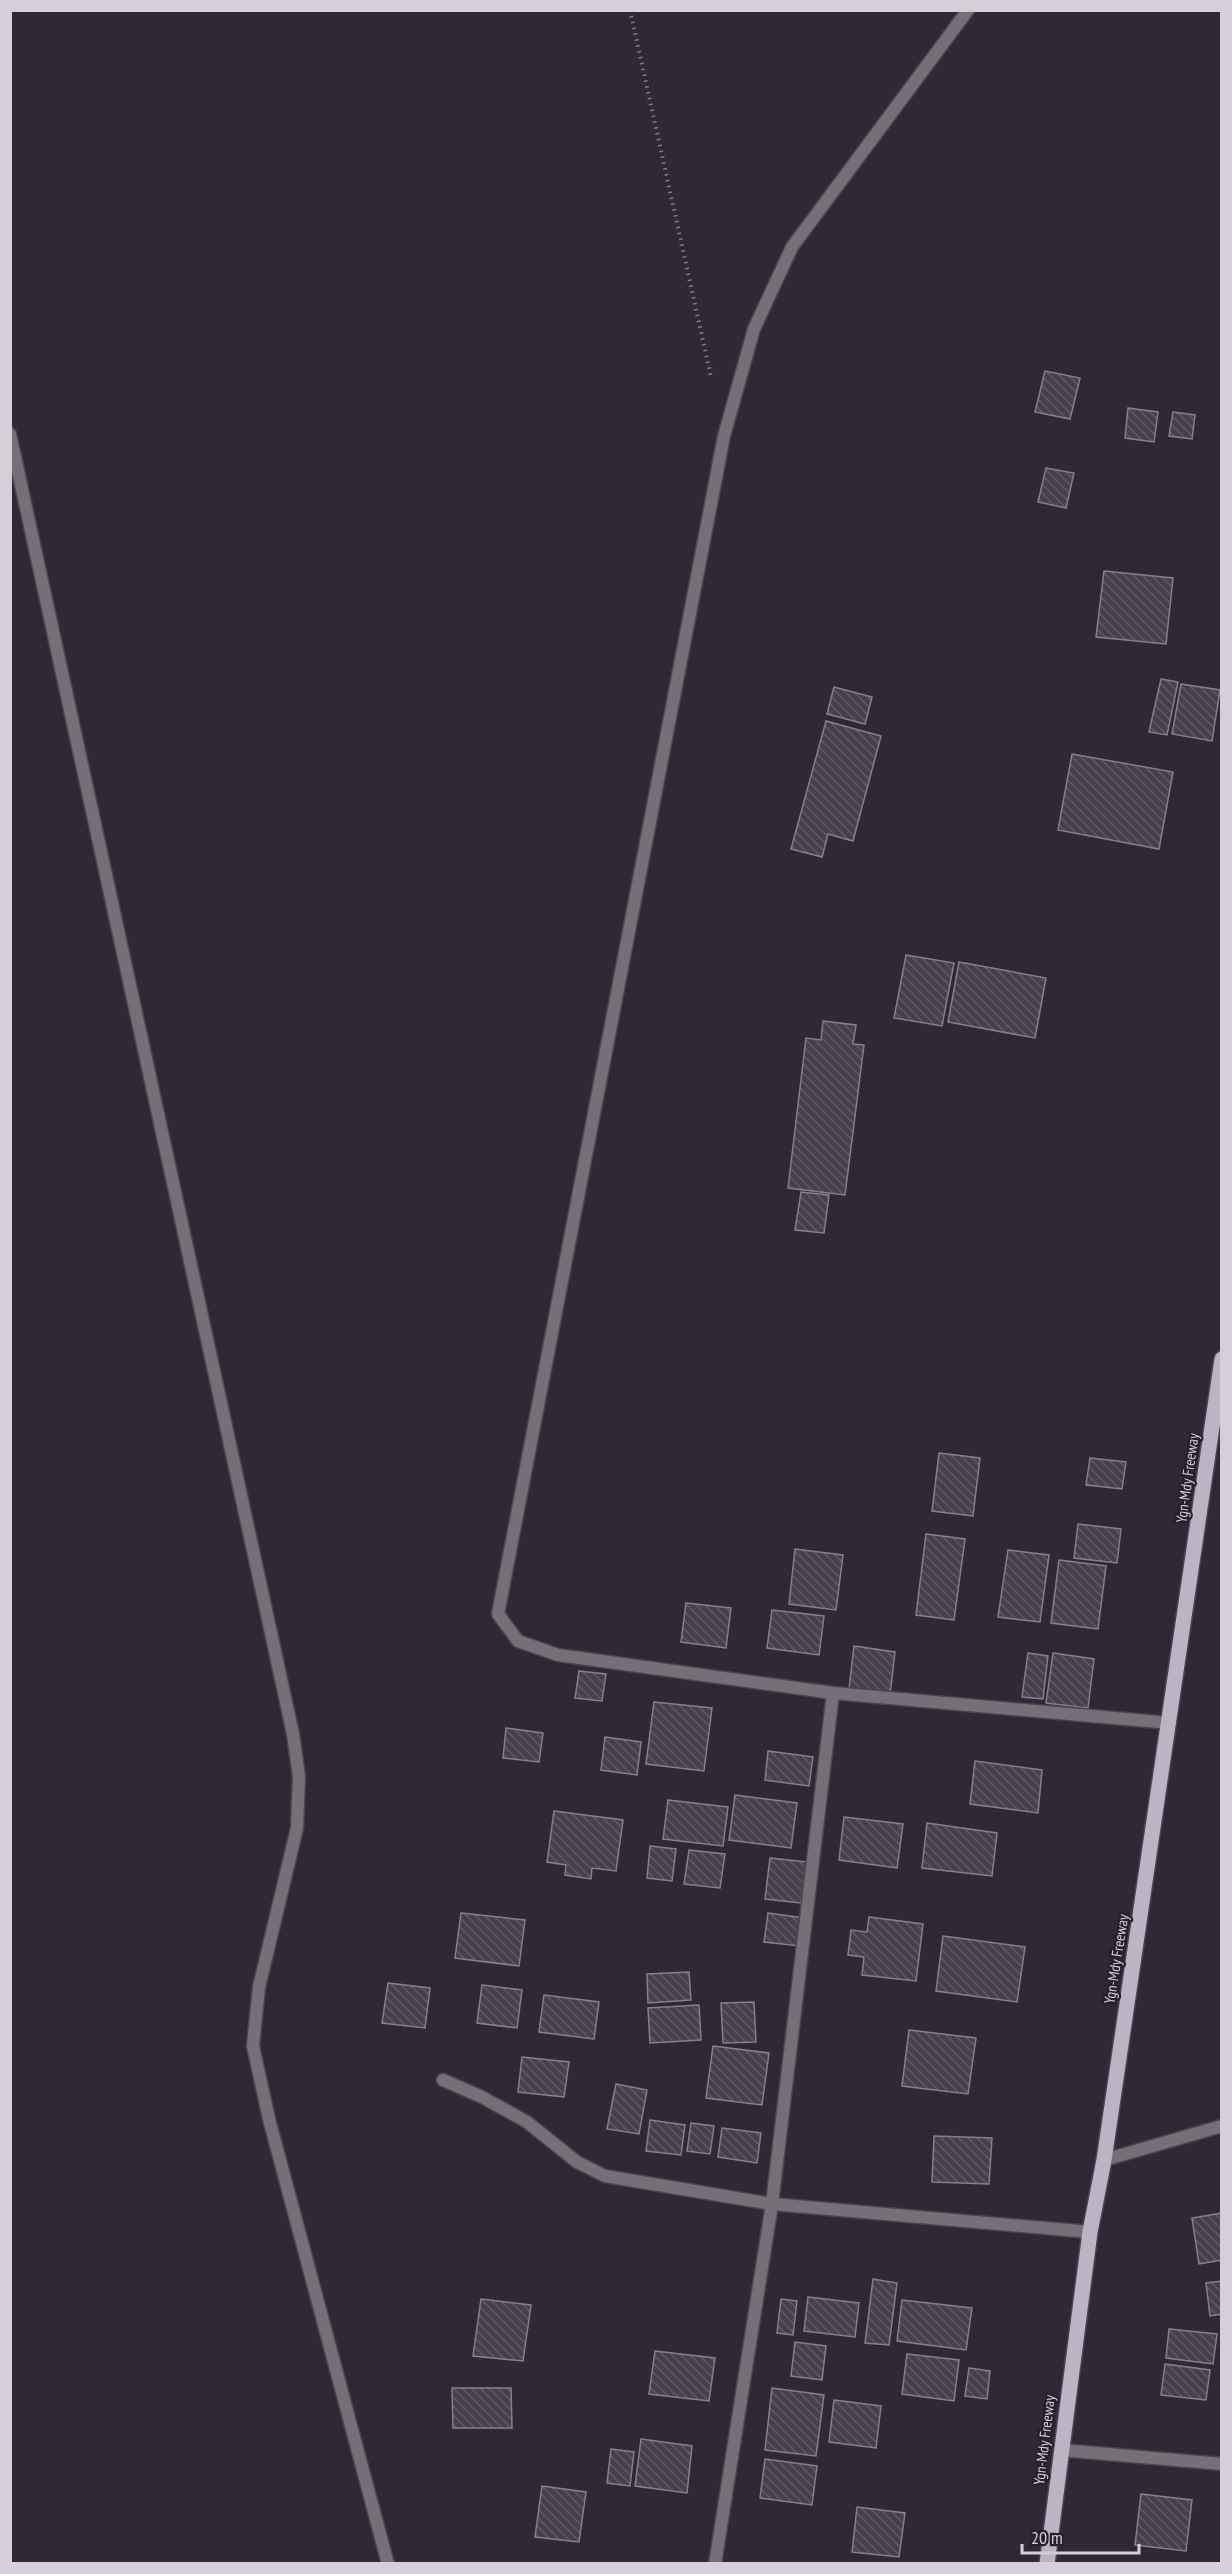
<svg xmlns="http://www.w3.org/2000/svg" width="1232" height="2574" font-family="'PT Sans Narrow',sans-serif">
<style>
.building{fill:url(#building-back-hatch);stroke:#887e90;stroke-width:1.5}
.lines{fill:none;stroke-linecap:round;stroke-linejoin:round}
.street-casing{stroke:#4b4351;stroke-width:15}
.primary-casing{stroke:#4b4351;stroke-width:18}
.path{stroke:#837b88;stroke-width:4;stroke-dasharray:1.5 4.5;stroke-linecap:butt}
.street{stroke:#757078;stroke-width:12}
.primary{stroke:#bdb3c4;stroke-width:15}
.labels{text-anchor:middle;dominant-baseline:central;stroke-width:4.5;stroke-linejoin:round;paint-order:stroke}
.street-label{font-size:15px;fill:#d5cfd9;stroke:#271f2d}
</style>
<defs>
<pattern id="building-back-hatch" width="6" height="6" patternUnits="userSpaceOnUse" patternTransform="scale(1.5)"><rect width="6" height="6" fill="#473e4e"/><path d="M-1 5l2 2M0 0l6 6M5-1l2 2" fill="none" stroke="#615967"/></pattern>
</defs>
<rect width="100%" height="100%" fill="#312837"/>
<g class="building">
<path d="M1045 371 1080 378 1070 419 1035 412Z"/>
<path d="M1128 408 1158 412 1154 442 1125 438Z"/>
<path d="M1173 412 1195 415 1192 439 1169 436Z"/>
<path d="M1046 468 1074 473 1066 508 1038 502Z"/>
<path d="M1104 571 1173 578 1166 644 1096 637Z"/>
<path d="M1161 679 1178 682 1167 735 1149 732Z"/>
<path d="M1181 684 1220 690 1212 741 1172 734Z"/>
<path d="M834 687 872 697 865 724 827 714Z"/>
<path d="M826 721 881 736 853 841 828 834 822 857 791 849Z"/>
<path d="M1072 754 1173 772 1159 849 1058 830Z"/>
<path d="M906 955 954 963 942 1026 894 1018Z"/>
<path d="M959 962 1046 978 1035 1038 948 1022Z"/>
<path d="M823 1021 856 1025 853 1044 864 1045 845 1195 788 1188 806 1038 821 1040Z"/>
<path d="M801 1192 829 1195 824 1233 795 1230Z"/>
<path d="M939 1453 980 1458 973 1516 932 1511Z"/>
<path d="M1090 1458 1126 1462 1122 1489 1086 1485Z"/>
<path d="M1078 1524 1121 1529 1117 1563 1074 1558Z"/>
<path d="M926 1534 965 1539 954 1620 916 1615Z"/>
<path d="M795 1549 843 1555 836 1610 789 1604Z"/>
<path d="M1008 1550 1049 1555 1040 1622 998 1617Z"/>
<path d="M1059 1560 1106 1566 1098 1629 1051 1623Z"/>
<path d="M686 1603 731 1608 726 1648 681 1642Z"/>
<path d="M772 1610 824 1616 819 1655 767 1648Z"/>
<path d="M854 1646 895 1652 890 1695 849 1689Z"/>
<path d="M1028 1653 1048 1656 1043 1699 1022 1697Z"/>
<path d="M1053 1653 1094 1659 1088 1708 1046 1703Z"/>
<path d="M579 1671 606 1674 602 1701 575 1698Z"/>
<path d="M654 1702 712 1708 704 1771 646 1764Z"/>
<path d="M506 1728 543 1733 539 1762 503 1758Z"/>
<path d="M605 1737 641 1742 637 1775 601 1770Z"/>
<path d="M768 1751 813 1757 809 1786 765 1780Z"/>
<path d="M975 1761 1042 1770 1038 1813 970 1804Z"/>
<path d="M735 1795 797 1803 791 1848 729 1840Z"/>
<path d="M668 1800 728 1807 723 1846 663 1839Z"/>
<path d="M554 1811 623 1820 616 1871 592 1868 591 1879 565 1875 566 1865 547 1862Z"/>
<path d="M844 1817 903 1824 897 1868 839 1860Z"/>
<path d="M927 1823 997 1833 992 1876 922 1868Z"/>
<path d="M650 1846 676 1849 672 1881 647 1878Z"/>
<path d="M689 1850 725 1854 720 1888 684 1884Z"/>
<path d="M770 1858 807 1862 801 1903 765 1899Z"/>
<path d="M461 1913 525 1920 519 1966 455 1958Z"/>
<path d="M768 1913 804 1918 800 1946 764 1942Z"/>
<path d="M869 1917 923 1924 916 1981 862 1975 864 1957 848 1955 851 1930 867 1932Z"/>
<path d="M943 1936 1025 1947 1017 2002 936 1991Z"/>
<path d="M689 1972 691 2000 648 2003 647 1974Z"/>
<path d="M388 1983 430 1988 425 2028 382 2023Z"/>
<path d="M482 1985 522 1990 517 2028 477 2023Z"/>
<path d="M544 1995 599 2002 594 2039 539 2032Z"/>
<path d="M754 2002 756 2042 723 2043 721 2003Z"/>
<path d="M699 2005 701 2040 650 2043 648 2008Z"/>
<path d="M909 2030 976 2038 968 2094 902 2086Z"/>
<path d="M713 2046 769 2053 762 2105 706 2098Z"/>
<path d="M522 2057 569 2062 564 2097 518 2092Z"/>
<path d="M616 2084 647 2090 639 2134 607 2129Z"/>
<path d="M650 2120 685 2125 681 2155 646 2151Z"/>
<path d="M691 2123 714 2126 710 2154 687 2151Z"/>
<path d="M722 2128 761 2133 757 2163 718 2157Z"/>
<path d="M934 2136 992 2138 989 2184 932 2182Z"/>
<path d="M1222 2213V2260L1199 2264 1192 2218Z"/>
<path d="M873 2279 897 2283 889 2345 865 2343Z"/>
<path d="M1222 2281V2314L1210 2316 1206 2283Z"/>
<path d="M808 2297 859 2303 855 2337 804 2331Z"/>
<path d="M481 2299 531 2305 523 2361 473 2356Z"/>
<path d="M781 2299 797 2301 793 2335 777 2333Z"/>
<path d="M902 2300 972 2308 966 2350 897 2341Z"/>
<path d="M1169 2329 1217 2334 1213 2364 1166 2358Z"/>
<path d="M795 2342 826 2346 822 2380 791 2376Z"/>
<path d="M655 2351 715 2358 709 2401 649 2394Z"/>
<path d="M907 2354 959 2360 954 2401 902 2394Z"/>
<path d="M1165 2364 1210 2370 1206 2400 1161 2395Z"/>
<path d="M969 2368 990 2371 987 2399 965 2396Z"/>
<path d="M452 2388H511L512 2428H453Z"/>
<path d="M772 2388 824 2395 816 2456 765 2450Z"/>
<path d="M834 2400 881 2406 876 2448 829 2442Z"/>
<path d="M641 2439 692 2446 687 2493 635 2486Z"/>
<path d="M611 2449 634 2452 630 2486 607 2483Z"/>
<path d="M765 2459 817 2466 812 2505 760 2498Z"/>
<path d="M542 2486 586 2492 579 2542 535 2537Z"/>
<path d="M1141 2494 1192 2500 1186 2551 1135 2545Z"/>
<path d="M857 2507 905 2513 899 2557 852 2552Z"/>
</g>
<g class="lines">
<defs>
<g id="street">
<path d="M968 10 792 247 754 329 724 436 498 1614 518 1641 558 1655 833 1693 1170 1723"/>
<path d="M10 434 293 1734 299 1777 297 1828 259 1987 253 2046 269 2119 388 2564"/>
<path d="M443 2080 482 2097 527 2122 577 2162 605 2176 772 2204 1090 2232"/>
<path d="M1104 2160 1222 2126"/>
<path d="M1061 2450 1222 2464"/>
<path d="M715 2564 772 2204 833 1693"/>
</g>
<path id="primary" d="M1047 2564 1090 2232 1104 2160 1222 1359"/>
</defs>
<use href="#street" class="street-casing"/>
<use href="#primary" class="primary-casing"/>
<path class="path" d="M630 10 711 377"/>
<use href="#street" class="street"/>
<use href="#primary" class="primary"/>
</g>
<g class="labels">
<g class="street-label">
<text transform="translate(1187 1478) rotate(-82)">Ygn-Mdy Freeway</text>
<text transform="translate(1116 1959) rotate(-81)">Ygn-Mdy Freeway</text>
<text transform="translate(1044 2440) rotate(-83)">Ygn-Mdy Freeway</text>
</g>
</g>
<rect width="1232" height="2574" fill="none" stroke="#d5cfd9" stroke-width="24"/>
<path d="M1022 2544v9h117v-9" fill="none" stroke="#d5cfd9" stroke-width="3"/>
<text x="1031" y="2544" font-size="18" fill="#d5cfd9" stroke="#271f2d" stroke-width="4.5" paint-order="stroke">20 m</text>
</svg>
